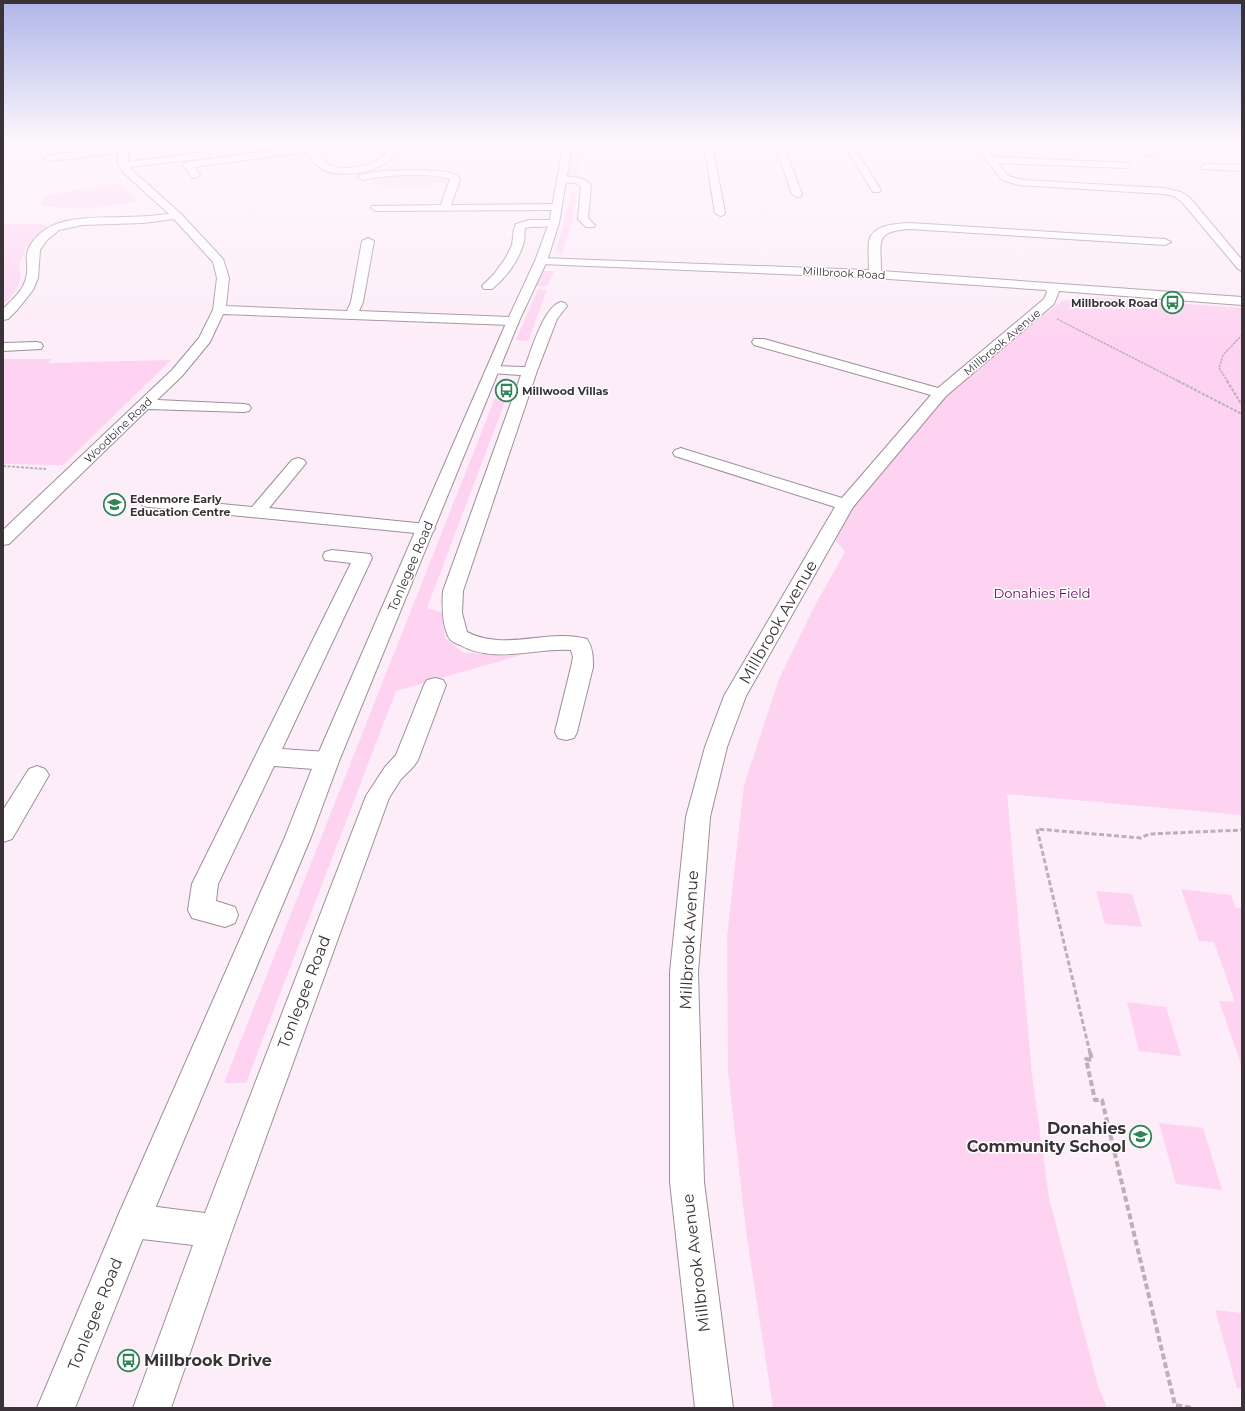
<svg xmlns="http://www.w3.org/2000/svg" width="1245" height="1411" font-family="Montserrat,sans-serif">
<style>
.green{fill:#fdd3f1}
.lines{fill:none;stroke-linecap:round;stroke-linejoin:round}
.minor-casing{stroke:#9d8f99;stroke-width:2}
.major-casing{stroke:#9d8f99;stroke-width:2}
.path-far3{stroke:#bcafb8;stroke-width:1.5;stroke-dasharray:2.5 1;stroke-linecap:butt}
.path-far2{stroke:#bcafb8;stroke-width:2;stroke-dasharray:3 1.5;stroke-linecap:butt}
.path-far1{stroke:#bcafb8;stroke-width:3;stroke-dasharray:5 2.5;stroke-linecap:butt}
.path{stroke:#bcafb8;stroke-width:4;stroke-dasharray:6 3;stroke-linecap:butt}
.minor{fill:#fff;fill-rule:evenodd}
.major{fill:#fff;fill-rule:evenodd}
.labels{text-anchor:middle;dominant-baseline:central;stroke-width:3;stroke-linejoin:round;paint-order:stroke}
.far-street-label{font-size:11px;fill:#393337;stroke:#fff}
.far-poi-label{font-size:11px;font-weight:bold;fill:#393337;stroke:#fff;text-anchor:start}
.street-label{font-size:13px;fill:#393337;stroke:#fff}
.park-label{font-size:13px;fill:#670658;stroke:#fff}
.near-street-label{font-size:16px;fill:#393337;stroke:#fff}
.near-poi-label{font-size:16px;font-weight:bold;fill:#393337;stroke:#fff;text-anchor:end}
</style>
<rect width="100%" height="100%" fill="#fdedf8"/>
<g class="green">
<path d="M568 144H584L578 182 562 180Z"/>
<path d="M437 174 447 176 451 179 449 183H431L430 186 371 185 376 176 382 175Z"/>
<path d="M119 183 137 201 89 209 40 206 46 195Z"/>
<path d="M572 191H577L572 224 562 253 556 252Z"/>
<path d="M3 224H42L47 226 26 248 19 265 21 277 15 292 3 306Z"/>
<path d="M537 271H554L548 286H531Z"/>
<path d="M538 289 547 290 528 341 516 340Z"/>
<path d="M1092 297 1242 308V815L1007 794 1032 1075 1049 1198 1098 1386 1107 1408H773L746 1231 728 1071 727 936 744 785 779 679 813 609 845 552 830 532 941 393 1062 301Z"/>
<path d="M3 359H51L48 363 171 360 63 465 3 464Z"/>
<path d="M495 398 506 399 427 608 443 613 445 638 464 653 508 654 519 650 528 653 396 691 246 1083H224Z"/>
<path d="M1181 889 1231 895 1236 908H1242V1067L1219 1001 1235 1002 1214 942 1199 941Z"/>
<path d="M1096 891 1132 894 1142 927 1105 924Z"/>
<path d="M1127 1002 1166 1007 1181 1056 1139 1051Z"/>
<path d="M1159 1123 1203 1128 1222 1190 1176 1184Z"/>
<path d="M1215 1310 1242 1313V1389L1237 1388Z"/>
</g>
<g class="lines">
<defs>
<g id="minor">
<path d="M119 144H127L128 162 205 152 210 155 205 158 130 167 132 170 181 214 223 259 229 278 226 306 347 311 351 302 362 241 368 238 374 241 363 302 359 311 513 317 518 318 519 321 518 324 513 325 223 314 210 342 182 376 157 400 244 404 249 405 251 408 249 411 244 412 148 409 9 544 3 545V530L172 370 199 338 213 310 217 278 213 262 174 219 143 223 82 225 59 230 47 240 40 250 38 278 33 290 18 309 8 319 3 320V309C14 298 26 288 27 272 28 264 25 257 28 250 44 214 90 218 123 217 138 217 153 216 169 214L125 174 118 165V153L49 161 44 158 49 155 118 148Z"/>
<path d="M391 144H399C396 151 393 158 387 162 372 173 343 177 326 171 317 167 310 159 305 152L194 167 200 175 195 178 192 177 183 165 188 162 307 146C315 148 321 160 328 164 342 172 367 167 379 159 385 155 388 150 391 144Z"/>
<path d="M704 144H712L725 213 724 215 720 216 715 213Z"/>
<path d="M775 144H783L802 194 801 196 797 197 792 194Z"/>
<path d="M844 144H852L881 190 879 192H873Z"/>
<path d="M974 144H983L993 157 1129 163 1131 165 1126 168 998 163 1008 176 1023 180 1164 188 1181 192 1190 198 1242 260V271L1238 269 1182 202 1174 196 1164 194 1019 185 1002 180Z"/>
<path d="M1138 144H1147L1155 154 1150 157 1147 156Z"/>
<path d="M1206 164 1242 165V171L1203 169 1201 167 1203 165Z"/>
<path d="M424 170 447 172 457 175 460 180 451 205 557 204 562 207 557 210 376 211 371 208 372 206 441 205 450 179C429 172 384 175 363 180L358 177 360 175 381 171Z"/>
<path d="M562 177C573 177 584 176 591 186L588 218 595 225 594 227H586L578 219 581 186 576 183 559 182 557 180 559 178Z"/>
<path d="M529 220H554L559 223C554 229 534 225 525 228 524 232 525 237 524 241 520 259 507 277 492 289H484L482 286 494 274 505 259 512 245 514 229 516 224Z"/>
<path d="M910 223 1165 239 1171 242 1165 245 910 229C874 231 881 241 881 271L1242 297V305L1059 291 1054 304 946 396 853 507 746 696 727 747 710 817 698 972 704 1182 733 1408H695L670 1182V972L686 817 705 747 724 696 835 507 675 456 673 453 675 450 681 448 687 450 842 498 931 395 754 345 752 342 754 339H764L938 388 1044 299 1047 292 1046 290 875 278 541 264 537 263 535 261 537 259 541 258 869 270C869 261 868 250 869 241 873 224 896 224 910 223Z"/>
<path d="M561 302 565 303 567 306 557 319 537 371 463 591 462 613 467 632C506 652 548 628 587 639 593 648 593 657 593 667L577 732 574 738 566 740 558 738 555 732 571 667 573 657 571 650C534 648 494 664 460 645 455 643 450 641 448 636 442 622 442 606 443 591L521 375 488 373 486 370 488 367 493 366 525 367C531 351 544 306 561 302Z"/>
<path d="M36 342 41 343 43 346 41 349 3 351V343Z"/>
<path d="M298 458 304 460 306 463 269 508 426 524 432 525 435 529 432 533 426 534 149 507 143 506 140 502 143 498 149 497 252 507 292 460Z"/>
<path d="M332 550 370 554 372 558 282 749 327 752 335 755 339 761 335 767 327 770 274 766 218 884 216 901 235 907 238 915 235 923 225 927 192 918 188 910 192 884 351 563 325 560 323 556 325 552Z"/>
<path d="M435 678 443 680 446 685 418 760 414 766 401 779 389 798 232 1231 171 1408H133L193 1245 133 1238 121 1233 116 1221 121 1209 133 1204 205 1213 366 796 385 767 396 755 424 685 427 680Z"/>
<path d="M37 766 45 769 49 775 12 839 3 842V810L29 769Z"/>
</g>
<path id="major" d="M564 144H572L559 223 547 261 519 321 339 761 311 837 149 1223 75 1408H37L121 1209 285 837 315 761 507 321 535 261 549 223Z"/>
</defs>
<use href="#minor" class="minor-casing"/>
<use href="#major" class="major-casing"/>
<g class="path-far3">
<path d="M1057 319 1180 382"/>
<path d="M1228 382 1219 368 1223 355 1242 335"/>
</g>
<g class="path-far2">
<path d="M1178 381 1242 414"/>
<path d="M1227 381 1242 405"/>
<path d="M3 466 46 469"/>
</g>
<path class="path-far1" d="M1090 1053 1037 829 1141 838 1149 834 1242 830"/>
<path class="path" d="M1090 1052 1092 1060 1086 1059 1095 1100H1102L1175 1405 1193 1408"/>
<use href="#minor" class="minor"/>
<use href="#major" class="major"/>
</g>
<linearGradient id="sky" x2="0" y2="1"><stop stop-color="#afb6e9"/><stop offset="0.42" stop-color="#fef7fc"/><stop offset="1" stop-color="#fef7fc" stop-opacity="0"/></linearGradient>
<rect width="1245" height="341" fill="url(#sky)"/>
<defs>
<symbol id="bus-ring" viewBox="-11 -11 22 22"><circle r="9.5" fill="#fff" stroke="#308456" stroke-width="1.5"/><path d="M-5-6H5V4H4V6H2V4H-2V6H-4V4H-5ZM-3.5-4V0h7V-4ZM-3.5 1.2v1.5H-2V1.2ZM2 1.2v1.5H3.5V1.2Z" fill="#308456"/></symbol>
<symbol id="school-ring" viewBox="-11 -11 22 22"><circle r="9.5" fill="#fff" stroke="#308456" stroke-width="1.5"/><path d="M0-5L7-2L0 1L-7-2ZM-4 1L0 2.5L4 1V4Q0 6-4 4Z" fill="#308456"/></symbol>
</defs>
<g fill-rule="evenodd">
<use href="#bus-ring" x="1160" y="290" width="25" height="25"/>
<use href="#bus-ring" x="494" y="378" width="25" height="25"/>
<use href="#school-ring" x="102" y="492" width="25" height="25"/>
<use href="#school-ring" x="1128" y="1124" width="25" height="25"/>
<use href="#bus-ring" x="116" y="1348" width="25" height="25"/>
</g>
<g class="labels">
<g class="far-street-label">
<text transform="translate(844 273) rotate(3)">Millbrook Road</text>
<text transform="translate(1002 342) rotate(-40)">Millbrook Avenue</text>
<text transform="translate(118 430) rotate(-44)">Woodbine Road</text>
</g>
<g class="far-poi-label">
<text x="1158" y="303" text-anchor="end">Millbrook Road</text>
<text x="522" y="391">Millwood Villas</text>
<text x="130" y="499">Edenmore Early<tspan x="130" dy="13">Education Centre</tspan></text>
</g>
<g class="street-label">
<text transform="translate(410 566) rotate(-67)">Tonlegee Road</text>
</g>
<g class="park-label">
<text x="1042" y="593">Donahies Field</text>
</g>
<g class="near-street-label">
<text transform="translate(778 622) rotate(-60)">Millbrook Avenue</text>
<text transform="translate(689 940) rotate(-87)">Millbrook Avenue</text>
<text transform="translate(304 992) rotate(-69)">Tonlegee Road</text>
<text transform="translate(696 1263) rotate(-97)">Millbrook Avenue</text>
<text transform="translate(95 1314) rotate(-68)">Tonlegee Road</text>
</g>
<g class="near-poi-label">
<text x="1126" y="1128">Donahies<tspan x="1126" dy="18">Community School</tspan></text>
<text x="144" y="1360" text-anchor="start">Millbrook Drive</text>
</g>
</g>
<rect width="1245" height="1411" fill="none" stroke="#393337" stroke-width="8"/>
</svg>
